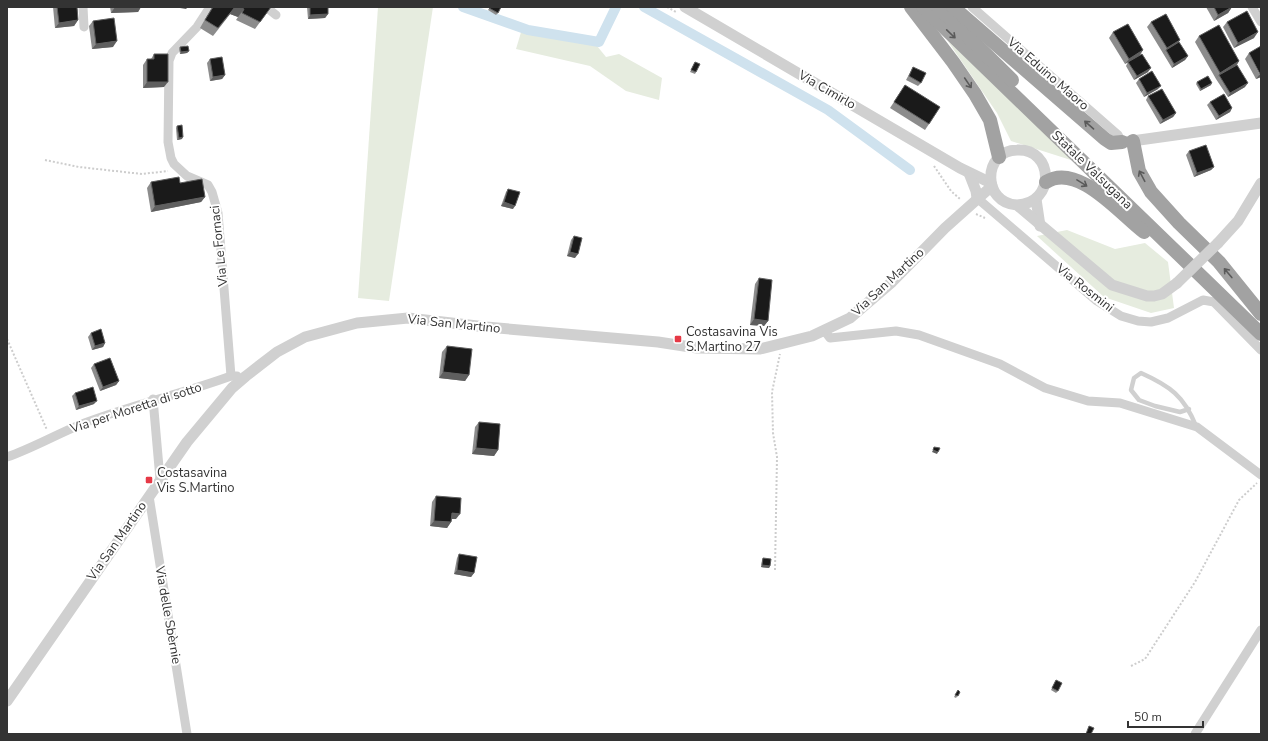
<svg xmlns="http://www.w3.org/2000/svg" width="1268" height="741" font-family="'Nunito Sans',sans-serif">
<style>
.green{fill:#e6ecdf}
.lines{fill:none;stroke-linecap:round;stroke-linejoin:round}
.canal{stroke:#cfe2ee;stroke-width:10}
.path{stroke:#cdcdcd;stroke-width:2;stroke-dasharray:2 2;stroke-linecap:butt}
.service{stroke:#d0d0d0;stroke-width:4.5}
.minor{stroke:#d0d0d0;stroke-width:9}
.tertiary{stroke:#d0d0d0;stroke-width:11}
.trunk{stroke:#a2a2a2;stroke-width:14}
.tertiary-bridge{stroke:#d0d0d0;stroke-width:11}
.wall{fill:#8c8c8c}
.shaded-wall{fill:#5f5f5f}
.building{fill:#1a1a1a;stroke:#5f5f5f}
.oneway{stroke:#5a5a5a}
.poi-dot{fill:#e63946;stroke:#fff;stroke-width:1.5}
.labels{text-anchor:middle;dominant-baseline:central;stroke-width:4;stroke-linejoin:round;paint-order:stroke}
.street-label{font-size:13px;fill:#333;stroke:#fff}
.poi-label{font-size:13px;fill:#333;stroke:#fff;text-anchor:start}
</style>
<rect width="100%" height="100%" fill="#fff"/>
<g class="green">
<path d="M378 7H433L389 301 358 298Z"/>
<path d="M522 29 593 41 606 57 619 54 662 78 659 100 626 91 590 66 516 49Z"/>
<path d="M947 40 1074 161 1011 141 997 113Z"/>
<path d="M1067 230 1115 249 1145 243 1168 262 1174 308 1151 313 1104 297 1037 236Z"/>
</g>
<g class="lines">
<g class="canal">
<path d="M463 7 528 30 599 42 616 7"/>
<path d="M644 7 828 110 910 170"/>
</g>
<g class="path">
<path d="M667 7 676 12"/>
<path d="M45 160 79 167 142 174 168 171"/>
<path d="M934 166 951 191 960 199"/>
<path d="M976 214 985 218"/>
<path d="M7 339 47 430"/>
<path d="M775 570 777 457 773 433 772 392 780 354"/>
<path d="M1131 666 1145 659 1195 582 1239 500 1257 483"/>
</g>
<path class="service" d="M1189 409 1180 412 1155 406 1139 400 1131 390 1134 378 1141 373C1170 386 1184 396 1196 426"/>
<g class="minor">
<path d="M83 7 84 27"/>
<path d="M210 7 197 27 172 53 169 61 168 142 171 158 174 164 187 176 208 185 212 192 218 213 231 376"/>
<path d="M266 7 276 15"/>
<path d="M972 7 1118 135 1122 142"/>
<path d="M1252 7 1261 22"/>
<path d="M977 198 1097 301 1121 316 1138 321 1151 322 1168 318 1203 300 1214 302 1261 350"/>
<path d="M824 330 830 338 896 331 919 335 1000 364 1045 388 1088 401 1120 403 1197 427 1261 475"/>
<path d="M153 399 160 479"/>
<path d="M7 457C33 448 57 434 82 424 131 405 182 394 231 376H237"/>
<path d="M149 496 187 734"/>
<path d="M1195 734 1261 630"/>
</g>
<g class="tertiary">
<path d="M685 7 960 168 991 183"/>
<path d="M1125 142 1261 123"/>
<path d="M969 173 976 191 977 198"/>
<path d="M1036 199 1040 226"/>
<path d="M1017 205C1056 204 1054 148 1017 150 982 151 982 203 1017 205L1112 285 1147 296H1154L1162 294 1177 283"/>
<path d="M1218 243 1238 221 1261 183"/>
<path d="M7 701 187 442 232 388 246 376 277 352 305 337 357 323 408 318 486 327 658 342 697 348 760 349 812 336 850 318 892 282 945 228 992 186"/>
</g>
<g class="trunk">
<path d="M911 7 953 62 975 94 990 120 999 157"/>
<path d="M923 7 1261 334"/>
<path d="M938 7 1012 80"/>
<path d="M953 7 1105 139 1111 143 1122 142"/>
<path d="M1133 141 1139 171 1151 192 1179 223 1219 262 1261 314"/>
<path d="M1046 182C1078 162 1120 214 1144 232"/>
</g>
<path class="tertiary-bridge" d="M1177 283 1218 243"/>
</g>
<g class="wall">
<path d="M53 7H77L78 20 74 26 55 28Z"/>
<path d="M110 7H141L138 12 111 13Z"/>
<path d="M212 7H271L255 29 236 20 238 17 230 14 213 36 200 28Z"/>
<path d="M307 7H328V14L325 18 308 19Z"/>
<path d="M490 7 498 13 496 15 488 10Z"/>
<path d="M1206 7H1232L1228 13 1214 21Z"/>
<path d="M93 21 113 47 92 49 89 26Z"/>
<path d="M1151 22 1180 40 1178 43 1188 56 1185 60 1172 68 1147 27Z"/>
<path d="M1227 22 1254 38 1234 48 1223 27Z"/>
<path d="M1113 32 1143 50 1139 56 1148 72 1134 80 1126 66 1128 62 1125 64 1109 38Z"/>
<path d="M1199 36 1239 61 1237 65 1245 87 1228 97 1216 79 1217 78 1216 79 1195 42Z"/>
<path d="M180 47 189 51 187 53 180 54 179 49Z"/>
<path d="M1249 53 1261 77 1256 79 1245 59Z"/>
<path d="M154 54 164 87 143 88V65L147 59H151Z"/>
<path d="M210 59 225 75 222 79 210 81 207 63Z"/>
<path d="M695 62 696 72 695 74 690 72Z"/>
<path d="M913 67 921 83 918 86 906 80Z"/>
<path d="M1139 79 1158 89 1144 97 1136 83Z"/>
<path d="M1197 82 1211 85 1200 91 1196 84Z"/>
<path d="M905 85 929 124 925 130 890 108Z"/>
<path d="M1148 96 1176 113 1173 117 1160 124 1146 100Z"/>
<path d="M1210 102 1232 108 1230 112 1216 120 1207 105Z"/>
<path d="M177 126 182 139 177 140 176 128Z"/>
<path d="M1189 151 1214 167 1211 170 1194 177 1186 155Z"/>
<path d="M151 182 180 183 205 197 201 202 151 212 147 188Z"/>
<path d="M508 189 513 209 501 206 506 192Z"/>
<path d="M574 236 575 258 567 256 571 240Z"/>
<path d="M759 278 768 321 764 326 750 325 755 284Z"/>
<path d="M91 333 105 343 103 347 92 350 88 337Z"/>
<path d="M447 346 469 375 465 381 439 378 442 352Z"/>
<path d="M94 364 119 381 116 385 100 391 91 368Z"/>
<path d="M75 393 94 404 76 410 72 396Z"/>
<path d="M479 422 498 450 494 456 472 454 475 427Z"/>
<path d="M436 496 456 519H452L451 522 447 528 430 526 432 502Z"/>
<path d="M459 554 474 573 471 577 454 574 457 558Z"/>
<path d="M763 558 770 566 769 568 761 567 762 560Z"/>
<path d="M1056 680 1058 691 1056 693 1051 690Z"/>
<path d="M958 690 960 692 956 698 954 697Z"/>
</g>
<g class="shaded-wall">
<path d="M115 7H141L138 12 111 13Z"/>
<path d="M174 7H188L186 9Z"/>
<path d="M235 7H237L244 9 238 17 230 14 213 36Z"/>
<path d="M1232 7 1228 13 1214 21 1218 15Z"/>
<path d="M328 14 325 18 308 19 310 15Z"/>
<path d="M78 20 74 26 55 28 59 23Z"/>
<path d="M1258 32 1254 38 1234 48 1238 43Z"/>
<path d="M1180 40 1176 46 1166 50 1163 54 1167 48Z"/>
<path d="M117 41 113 47 92 49 96 44Z"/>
<path d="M1143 50 1139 56 1125 64 1129 59Z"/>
<path d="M189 51 187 53 180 54 181 52Z"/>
<path d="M1188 56 1185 60 1172 68 1174 64Z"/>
<path d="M1239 61 1235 67 1219 75 1216 79 1220 73Z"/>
<path d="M1151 68 1148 72 1134 80 1137 76Z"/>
<path d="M1261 73V77L1256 79 1260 74Z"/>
<path d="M225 75 222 79 210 81 213 77Z"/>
<path d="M147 82H168L164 87 143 88Z"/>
<path d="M1212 83 1211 85 1200 91 1201 89Z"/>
<path d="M1248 83 1245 87 1228 97 1230 93Z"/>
<path d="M1161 86 1158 89 1144 97 1147 93Z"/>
<path d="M1232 108 1230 112 1216 120 1219 116Z"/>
<path d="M1176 113 1173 117 1160 124 1163 120Z"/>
<path d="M183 137 182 139 177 140 179 138Z"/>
<path d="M1214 167 1211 170 1194 177 1197 173Z"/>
<path d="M205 197 201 202 151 212 155 206Z"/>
<path d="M504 202 515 206 513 209 501 206Z"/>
<path d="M570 252 578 254 575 258 567 256Z"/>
<path d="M754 319 768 321 764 326 750 325Z"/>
<path d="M105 343 103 347 92 350 95 346Z"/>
<path d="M443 372 469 375 465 381 439 378Z"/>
<path d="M119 381 116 385 100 391 103 387Z"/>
<path d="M97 401 94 404 76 410 79 406Z"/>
<path d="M476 448 498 450 494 456 472 454Z"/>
<path d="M933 450 938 452 937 454 932 452Z"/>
<path d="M452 513 460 514 456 519H448Z"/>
<path d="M434 521 451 522 447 528 430 526Z"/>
<path d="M762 565 770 566 769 568 761 567Z"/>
<path d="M457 570 474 573 471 577 454 574Z"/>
</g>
<g class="building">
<path d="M57 7H77L78 20 59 23Z"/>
<path d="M213 7H235L218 28 205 20Z"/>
<path d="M237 7H271L260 22 242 13 244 9Z"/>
<path d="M310 7H328V14L310 15Z"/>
<path d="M490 7H501L498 13 489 8Z"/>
<path d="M1214 7H1232L1218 15Z"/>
<path d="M1247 11 1258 32 1238 43 1227 22Z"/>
<path d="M1166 14 1180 40 1167 48 1151 22Z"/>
<path d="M114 18 117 41 96 44 93 21Z"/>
<path d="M1128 24 1143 50 1129 59 1113 32Z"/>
<path d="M1219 25 1239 61 1220 73 1199 36Z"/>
<path d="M1179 42 1188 56 1174 64 1166 50Z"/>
<path d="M188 46 189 51 181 52 180 47Z"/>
<path d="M1261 46V73L1260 74 1249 53Z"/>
<path d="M154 54H168V82H147V59H154Z"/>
<path d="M1142 54 1151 68 1137 76 1128 62Z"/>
<path d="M222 57 225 75 213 77 210 59Z"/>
<path d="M695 62 700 64 696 72 691 70Z"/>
<path d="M1237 65 1248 83 1230 93 1219 75Z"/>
<path d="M913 67 926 73 921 83 909 76Z"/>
<path d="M1152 71 1161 86 1147 93 1139 79Z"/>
<path d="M1208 76 1212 83 1201 89 1197 82Z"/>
<path d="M905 85 940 107 929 124 894 102Z"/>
<path d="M1162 89 1176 113 1163 120 1148 96Z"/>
<path d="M1224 94 1232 108 1219 116 1210 102Z"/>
<path d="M182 125 183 137 179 138 177 126Z"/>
<path d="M1206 145 1214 167 1197 173 1189 151Z"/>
<path d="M179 177 180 183 202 179 205 197 155 206 151 182Z"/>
<path d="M508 189 520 192 515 206 504 202Z"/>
<path d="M574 236 582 238 578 254 570 252Z"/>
<path d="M759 278 772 280 768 321 754 319Z"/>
<path d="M101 329 105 343 95 346 91 333Z"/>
<path d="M447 346 472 349 469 375 443 372Z"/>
<path d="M110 358 119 381 103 387 94 364Z"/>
<path d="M93 387 97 401 79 406 75 393Z"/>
<path d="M479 422 500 424 498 450 476 448Z"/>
<path d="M934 447 940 448 938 452 933 450Z"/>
<path d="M436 496 461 498 460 514 452 513 451 522 434 521Z"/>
<path d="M459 554 477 557 474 573 457 570Z"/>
<path d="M763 558 771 559 770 566 762 565Z"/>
<path d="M1056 680 1062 683 1058 691 1052 688Z"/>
<path d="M958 690 960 692 958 696 955 695Z"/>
<path d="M1089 726 1094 728 1091 734H1086Z"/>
</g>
<defs><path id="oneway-shaft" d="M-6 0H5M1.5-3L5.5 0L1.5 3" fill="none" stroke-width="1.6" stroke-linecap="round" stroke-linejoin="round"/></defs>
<g class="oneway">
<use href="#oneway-shaft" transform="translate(951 34) rotate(44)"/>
<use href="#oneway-shaft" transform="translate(968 83) rotate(56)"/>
<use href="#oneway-shaft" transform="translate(1089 125) rotate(-139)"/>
<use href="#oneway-shaft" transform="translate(1142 176) rotate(-118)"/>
<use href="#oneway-shaft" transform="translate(1082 183) rotate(32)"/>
<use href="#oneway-shaft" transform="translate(1228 273) rotate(-130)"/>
</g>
<g class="poi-dot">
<rect x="674" y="335" width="8" height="8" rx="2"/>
<rect x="145" y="476" width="8" height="8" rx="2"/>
</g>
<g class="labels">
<g class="street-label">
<text transform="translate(1048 74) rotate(41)">Via Eduino Maoro</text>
<text transform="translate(827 90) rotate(30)">Via Cimirlo</text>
<text transform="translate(1092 170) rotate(44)">Statale Valsugana</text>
<text transform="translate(219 246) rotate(-96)">Via Le Fornaci</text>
<text transform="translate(888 282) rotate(-43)">Via San Martino</text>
<text transform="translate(1085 288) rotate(38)">Via Rosmini</text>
<text transform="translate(454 324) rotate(6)">Via San Martino</text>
<text transform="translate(136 408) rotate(-18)">Via per Moretta di sotto</text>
<text transform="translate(117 541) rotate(-55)">Via San Martino</text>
<text transform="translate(168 615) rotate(80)">Via delle Sbèrnie</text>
</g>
<g class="poi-label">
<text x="686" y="332">Costasavina Vis<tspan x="686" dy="15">S.Martino 27</tspan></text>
<text x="157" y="473">Costasavina<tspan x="157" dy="15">Vis S.Martino</tspan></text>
</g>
</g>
<rect width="1268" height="741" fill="none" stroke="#333333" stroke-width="16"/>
<path d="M1128 721v6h75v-6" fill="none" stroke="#333333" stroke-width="2"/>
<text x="1134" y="721" font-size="12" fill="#333333" stroke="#ffffff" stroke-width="3" paint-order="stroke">50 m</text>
</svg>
